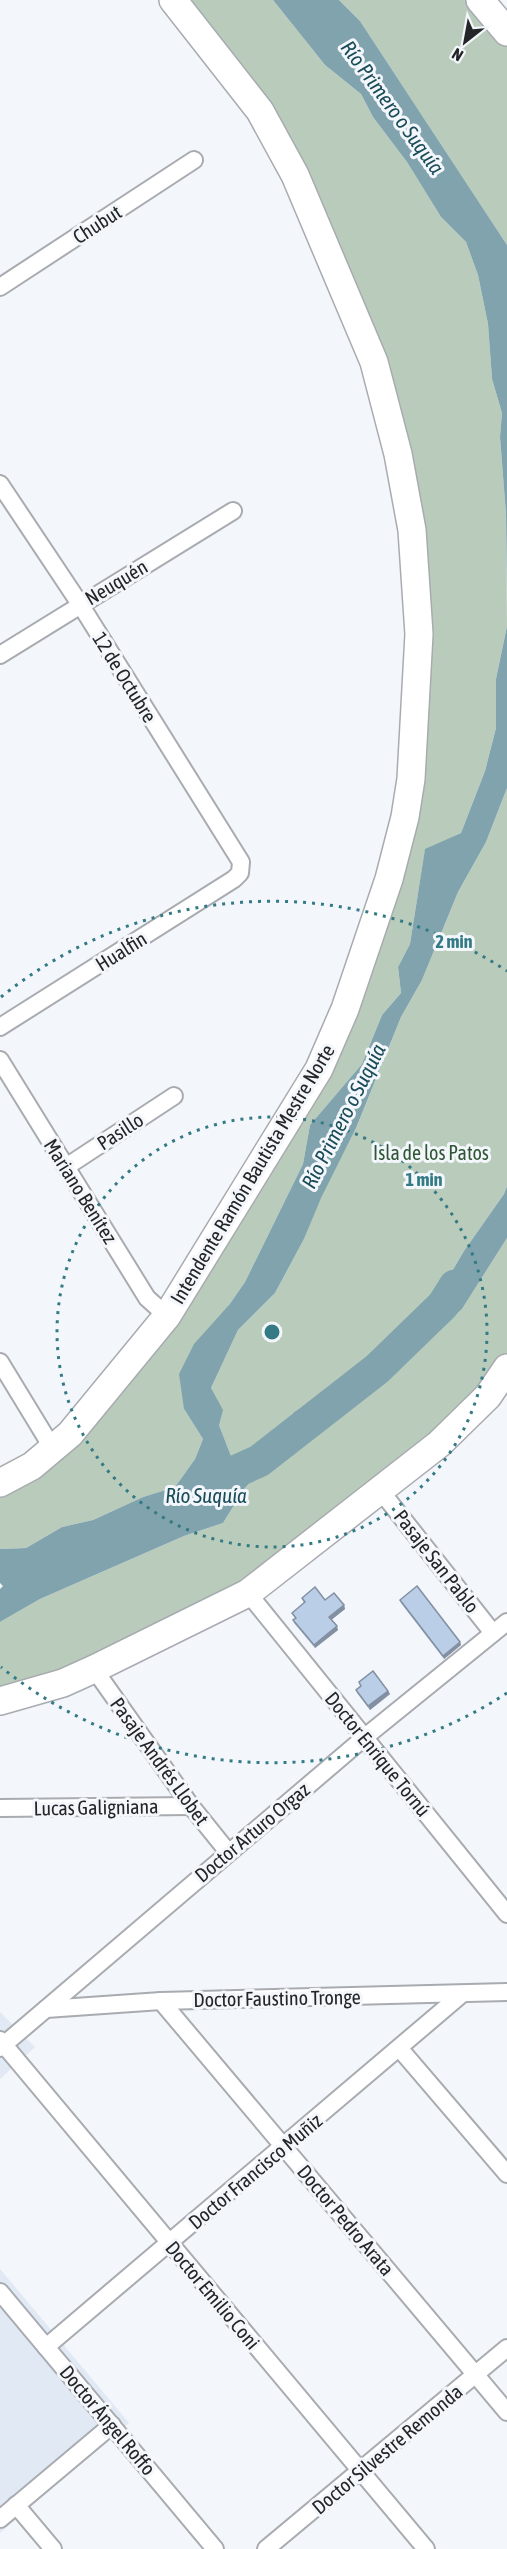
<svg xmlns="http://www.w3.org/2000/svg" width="507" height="2549" font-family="'Asap Condensed',sans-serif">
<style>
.built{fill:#e1e9f4}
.green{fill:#b9ccbb}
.water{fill:#80a3ad}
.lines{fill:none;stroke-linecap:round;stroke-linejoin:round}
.river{stroke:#80a3ad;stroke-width:33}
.minor-casing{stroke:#a8abb0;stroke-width:20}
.primary-casing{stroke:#a8abb0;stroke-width:30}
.minor{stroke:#fff;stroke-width:16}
.primary{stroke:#fff;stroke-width:27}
.wall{fill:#a0b1c7}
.shaded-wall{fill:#8290a2}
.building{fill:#bacee7;stroke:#8290a2;stroke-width:1.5}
.ring{fill:none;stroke:#337a85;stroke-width:3;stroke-dasharray:3 6}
.labels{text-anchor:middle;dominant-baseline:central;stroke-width:6;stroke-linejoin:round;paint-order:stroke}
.street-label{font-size:20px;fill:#232526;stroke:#f3f6fb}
.park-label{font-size:20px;fill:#2f5634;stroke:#f3f6fb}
.water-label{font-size:21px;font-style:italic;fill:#194c58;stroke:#f3f6fb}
.centre{fill:#337a85;stroke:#f3f6fb;stroke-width:3}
.ring-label{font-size:18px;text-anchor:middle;font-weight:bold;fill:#337a85;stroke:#f3f6fb;stroke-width:6;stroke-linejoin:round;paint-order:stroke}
</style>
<rect width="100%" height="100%" fill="#f3f6fb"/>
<g class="built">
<path d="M0 2012 35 2047 0 2079Z"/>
<path d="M0 2269 129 2423 0 2533Z"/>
</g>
<g class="green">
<path d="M173 0H273L325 65 361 94 373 117 407 162 441 217 466 242 478 275 488 324 492 379 502 413 500 437 506 514 507 626 496 679V728L485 771 461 833 425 850 410 944 398 967 401 993 382 1015 362 1064 310 1125 303 1164 245 1282 229 1305 184 1409 203 1439 195 1459 175 1487 143 1497 93 1520 62 1527 26 1548 0 1549V1483L70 1434 319 1069 389 879 417 710 398 454 295 175Z"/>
<path d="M339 0H480L507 32V245L360 21Z"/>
<path d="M507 788V1186L504 1194 464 1251 438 1295 429 1318 411 1342 389 1362 294 1412 275 1451 254 1457 231 1456 219 1425 211 1388 238 1330 275 1293 304 1239 320 1198 356 1128 401 1017 422 980 458 892 486 842Z"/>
<path d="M507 1238V1368L266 1580 0 1701V1622L40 1599 184 1536 223 1523 244 1489 256 1476 297 1449 329 1419 373 1391 462 1309Z"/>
</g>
<g class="water">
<path d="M273 0H339L360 21 507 245V592L506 514 500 437 502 413 492 379 488 324 478 275 466 242 441 217 407 162 373 117 361 94 325 65Z"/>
<path d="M507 626V788L486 842 458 892 422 980 401 1017 356 1128 321 1198 304 1239 275 1293 238 1330 211 1388 223 1410 219 1425 231 1456 254 1457 275 1451 294 1412 389 1362 411 1342 429 1318 438 1295 464 1251 504 1194 507 1186V1238L462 1309 373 1391 329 1419 297 1449 256 1476 244 1489 223 1523 184 1536 40 1599 0 1622V1589L3 1586 0 1583V1549L26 1548 62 1527 93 1520 143 1497 175 1487 195 1459 203 1439 184 1409 179 1374 194 1344 229 1305 245 1282 303 1164 310 1125 362 1064 382 1015 401 993 398 967 410 944 425 849 461 833 485 771 496 728V679Z"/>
</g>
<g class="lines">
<path class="river" d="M230 1474 259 1461 377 1369 443 1305 455 1286"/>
<defs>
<g id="minor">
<path d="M0 287 194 160"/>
<path d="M0 484 80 604 241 862 240 873 234 879 0 1027"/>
<path d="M0 655 233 511"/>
<path d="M0 1060 147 1298 167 1316"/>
<path d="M66 1167 174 1096"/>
<path d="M0 1362 53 1449"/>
<path d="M380 1490 493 1633"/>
<path d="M248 1593 507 1914"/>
<path d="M94 1669 191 1806 228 1852"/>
<path d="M0 1808 191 1806"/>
<path d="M161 2001 507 2412"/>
<path d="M46 2009 161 2001 507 1992"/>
<path d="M0 2040 426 2549"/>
<path d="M0 2048 365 1737 507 1622"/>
<path d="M400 2049 507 2174"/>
<path d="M0 2292 215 2549"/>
<path d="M46 2347 462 1994"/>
<path d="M16 2505 53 2549"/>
<path d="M0 2519 112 2425"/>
<path d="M266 2549 507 2348"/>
</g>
<g id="primary">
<path d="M480 0 507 32"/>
<path d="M0 1483 32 1466 70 1434 167 1316 319 1069 345 1009 389 879 405 817 411 779 419 634 412 530 398 454 374 362 295 175 260 111 173 0"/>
<path d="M0 1701 63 1683 94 1669 248 1593 439 1444 488 1396 507 1368"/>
</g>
</defs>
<use href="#minor" class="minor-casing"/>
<use href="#primary" class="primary-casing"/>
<use href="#minor" class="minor"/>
<use href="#primary" class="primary"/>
</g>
<g class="wall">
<path d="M302 1598 325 1600 344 1605 345 1609 331 1620 338 1630 315 1648 294 1623 293 1620 295 1618 292 1613 304 1603Z"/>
<path d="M400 1600 460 1642 461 1645 444 1659 401 1603Z"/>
<path d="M359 1682 388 1691 390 1694 370 1710 357 1693 356 1690 360 1686Z"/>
</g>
<g class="shaded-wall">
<path d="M344 1605 345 1609 330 1621 329 1617Z"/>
<path d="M337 1626 338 1630 315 1648 314 1645Z"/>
<path d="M460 1642 461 1645 444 1659 443 1656Z"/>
<path d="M388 1691 390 1694 370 1710 368 1706Z"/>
</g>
<g class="building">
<path d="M417 1586 460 1642 443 1656 400 1600Z"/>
<path d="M315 1587 325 1600 334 1593 344 1605 329 1617 337 1626 314 1645 293 1620 296 1618 292 1613 305 1602 302 1598Z"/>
<path d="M373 1671 388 1691 368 1706 356 1690 361 1686 359 1682Z"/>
</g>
<g class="ring">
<circle cx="272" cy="1332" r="215"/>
<path d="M507 1693A431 431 0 0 1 1 1667M1 997A431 431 0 0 1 507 971"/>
</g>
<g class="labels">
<g class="street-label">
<text transform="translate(97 224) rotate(-33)">Chubut</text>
<text transform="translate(116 582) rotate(-31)">Neuquén</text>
<text transform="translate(125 677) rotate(58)">12 de Octubre</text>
<text transform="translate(121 951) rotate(-32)">Hualfin</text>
<text transform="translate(120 1131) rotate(-33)">Pasillo</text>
<text transform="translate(252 1174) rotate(-59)">Intendente Ramón Bautista Mestre Norte</text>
<text transform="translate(81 1191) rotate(58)">Mariano Benítez</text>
<text transform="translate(437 1561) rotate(52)">Pasaje San Pablo</text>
<text transform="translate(378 1754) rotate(51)">Doctor Enrique Tornú</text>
<text transform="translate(160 1761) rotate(54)">Pasaje Andrés Llobet</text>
<text transform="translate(96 1807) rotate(-1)">Lucas Galigniana</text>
<text transform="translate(252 1832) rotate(-40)">Doctor Arturo Orgaz</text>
<text transform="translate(277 1998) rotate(-1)">Doctor Faustino Tronge</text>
<text transform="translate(255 2171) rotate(-40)">Doctor Francisco Muñiz</text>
<text transform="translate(346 2220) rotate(50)">Doctor Pedro Arata</text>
<text transform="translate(213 2295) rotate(50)">Doctor Emilio Coni</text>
<text transform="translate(108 2420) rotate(50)">Doctor Ángel Roffo</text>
<text transform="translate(387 2449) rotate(-40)">Doctor Silvestre Remonda</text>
</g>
<g class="park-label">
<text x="431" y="1152">Isla de los Patos</text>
</g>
<g class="water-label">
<text transform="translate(393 107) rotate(54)">Río Primero o Suquía</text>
<text transform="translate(343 1116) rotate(-63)">Río Primero o Suquía</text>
<text x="206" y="1495">Río Suquía</text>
</g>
</g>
<circle cx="272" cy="1332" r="9" class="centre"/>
<g class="ring-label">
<text x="454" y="948">2 min</text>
<text x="424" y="1186">1 min</text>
</g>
<g transform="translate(465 42) rotate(211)" stroke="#f3f6fb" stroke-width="4.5" paint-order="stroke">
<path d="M0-4.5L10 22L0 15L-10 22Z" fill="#232526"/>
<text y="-9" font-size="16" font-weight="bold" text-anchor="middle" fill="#232526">N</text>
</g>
</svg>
